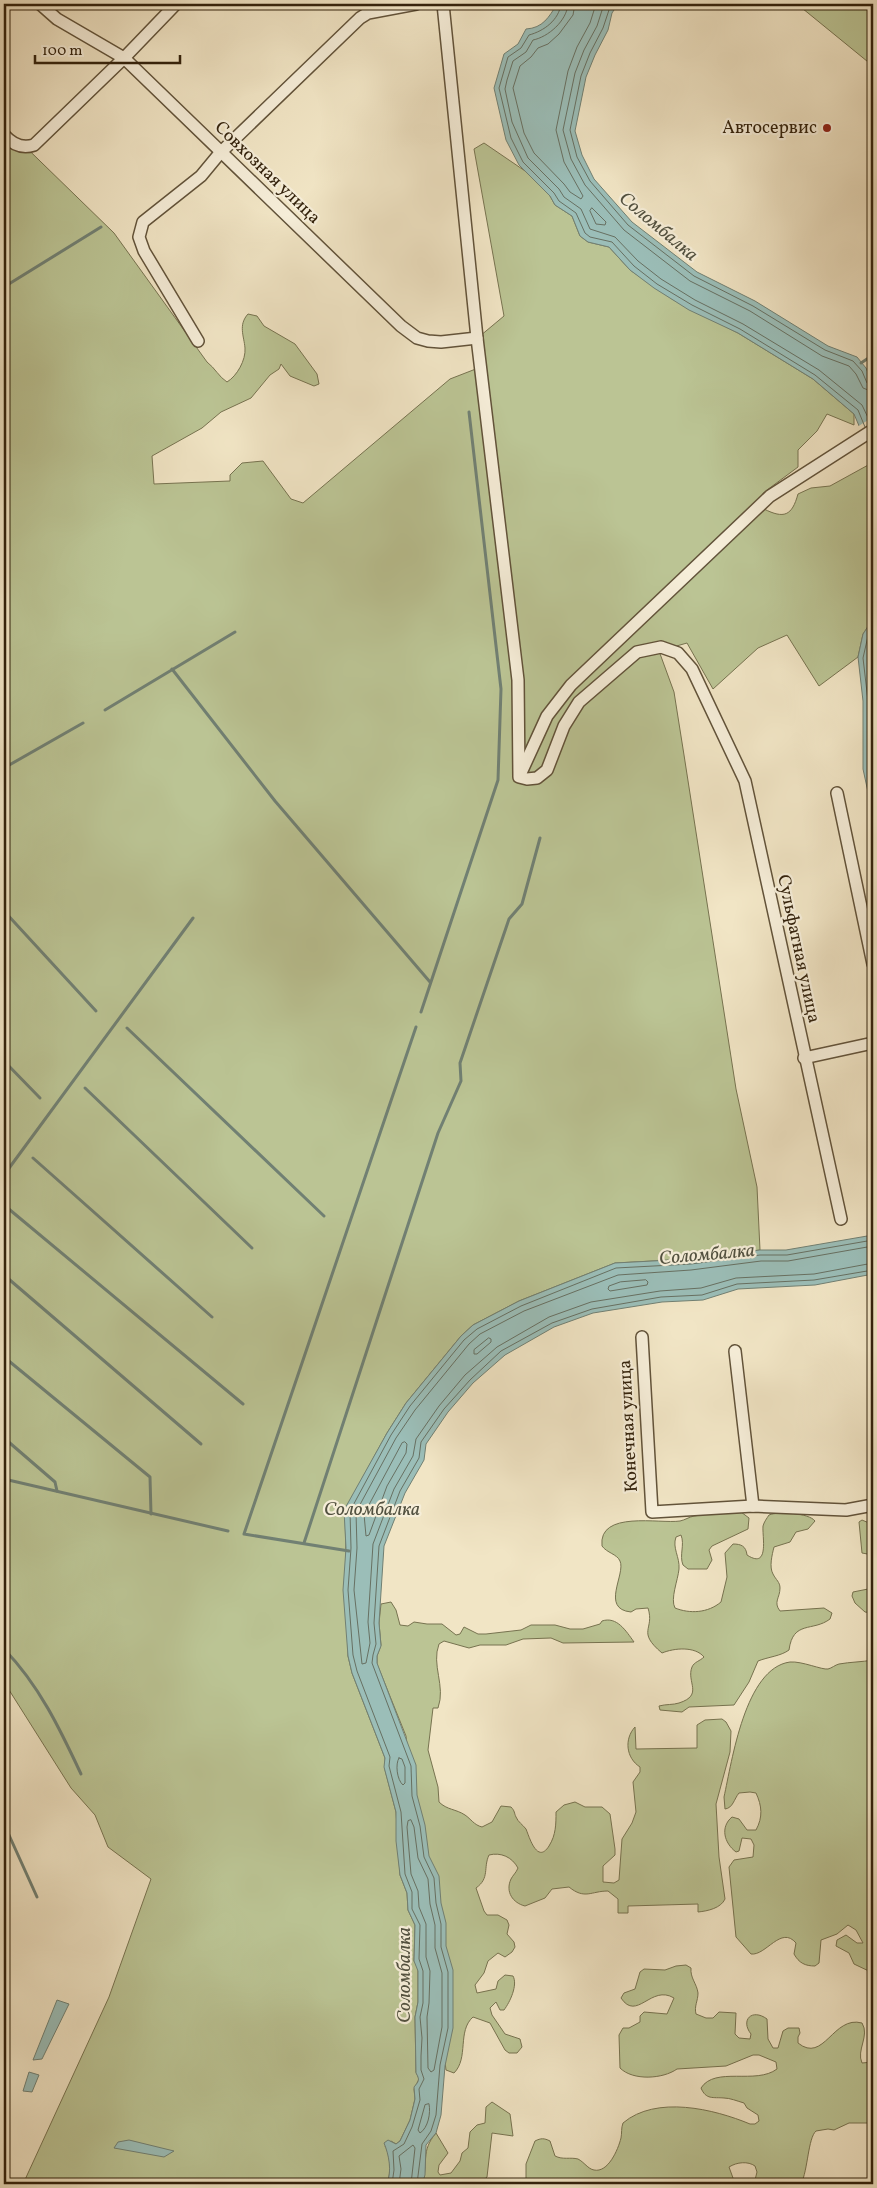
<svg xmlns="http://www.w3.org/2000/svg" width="877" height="2188" font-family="Vollkorn,serif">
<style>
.green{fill:#bbc494;stroke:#777350}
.water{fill:#9bbeb8;stroke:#718073}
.pier{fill:#f1e5c5}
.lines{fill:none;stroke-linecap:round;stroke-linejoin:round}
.shore{stroke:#677062;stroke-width:1}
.stream{stroke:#718073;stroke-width:3}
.minor-casing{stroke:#62533a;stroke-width:14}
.minor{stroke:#f6eed9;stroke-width:11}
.poi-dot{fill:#8f2418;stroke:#f6eed9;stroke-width:2}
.labels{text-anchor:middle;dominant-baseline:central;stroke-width:4.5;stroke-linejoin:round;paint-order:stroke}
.poi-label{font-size:18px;fill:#33220c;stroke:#f6eed9;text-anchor:end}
.street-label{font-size:18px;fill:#33220c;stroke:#f6eed9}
.water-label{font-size:19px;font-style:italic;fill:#525140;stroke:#f6eed9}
</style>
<rect width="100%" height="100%" fill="#f1e5c5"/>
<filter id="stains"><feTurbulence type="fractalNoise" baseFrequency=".004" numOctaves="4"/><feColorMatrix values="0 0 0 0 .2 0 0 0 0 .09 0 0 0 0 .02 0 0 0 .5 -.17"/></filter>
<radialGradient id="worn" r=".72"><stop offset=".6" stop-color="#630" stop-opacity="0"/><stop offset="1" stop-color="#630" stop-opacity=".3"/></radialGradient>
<g class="green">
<path d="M797 4H873V66Z"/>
<path d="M4 126 114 233 207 362C215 368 219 377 227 382 237 376 246 360 245 348 244 336 238 325 248 314L257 316 264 326 295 344 317 374 319 384 314 386 290 376 281 364 279 369 270 375 251 398 221 412 202 428 152 456 154 484 230 481V475L242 463 263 461 291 499 303 503 450 379 486 365 480 336 504 316 474 149 484 143 528 173 550 196 555 205 572 216 580 236 588 242 609 247 630 270 672 299 738 333 813 379 854 414V425L827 414 817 431 798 450V467L763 493 764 509C784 519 792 516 798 494L811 488 830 486 870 464 871 478 873 479V619L863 634 858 657 819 686 787 635 758 648 713 689 687 643 659 651 674 692 684 755 736 1089 757 1187 760 1250 690 1259 615 1263 519 1301 473 1325 461 1336 406 1403 387 1433 345 1510 348 1656 352 1673 385 1758V1770L396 1812 400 1875 407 1893 408 1910 415 1925 414 1961 418 1967V2002L415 2017 416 2072 419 2079 414 2089 415 2099 410 2120 400 2141 396 2144 391 2141 385 2146C391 2154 391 2174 387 2184H23L109 1997 151 1879 108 1847 95 1815 71 1788 4 1682Z"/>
<path d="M741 1512 749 1518 748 1529 712 1546 709 1550 712 1560 707 1569H688L683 1565C679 1555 685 1545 681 1535L676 1537C672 1548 680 1557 679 1569 678 1580 670 1599 675 1608 690 1614 708 1613 721 1602L727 1577 725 1553 733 1544C741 1544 746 1546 747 1555 770 1570 762 1536 763 1526 764 1522 767 1518 769 1515 779 1511 809 1513 815 1521L808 1529 796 1532 790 1542 774 1547C772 1555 769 1567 773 1574 776 1580 780 1582 780 1588 780 1598 773 1602 780 1611L824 1608 832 1613 830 1619C813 1632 793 1620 789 1650 781 1656 768 1657 758 1661L749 1682 734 1705 689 1707 682 1712 660 1710 659 1706C666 1704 673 1705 679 1703 704 1695 686 1682 692 1667 694 1662 700 1661 704 1657 695 1646 674 1648 662 1653 636 1631 655 1630 648 1608L636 1609 631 1612C600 1609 626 1574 620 1561 617 1554 607 1553 602 1546 598 1510 660 1524 680 1521 685 1520 689 1517 694 1516 709 1513 725 1513 741 1512Z"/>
<path d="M862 1520 869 1523 873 1531V1555L862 1553 859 1522Z"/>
<path d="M873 1588V1613L865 1612 855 1603 852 1596 853 1592Z"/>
<path d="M391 1602 396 1610 400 1625 408 1626 414 1622 427 1624H442L456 1635 460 1634 464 1627 478 1634H486L521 1630 531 1625H555L570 1629H583L600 1624 602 1621C617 1616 626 1631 634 1642L563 1643 551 1638 523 1639 506 1645H480L469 1648 444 1641 439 1644C431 1665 446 1686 438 1708H433L428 1750 438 1787 439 1802C447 1810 456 1809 465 1815 471 1819 474 1825 482 1827L492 1822 501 1806 511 1807C515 1811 514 1813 516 1817 518 1822 523 1825 526 1829 529 1836 537 1865 549 1846 556 1835 556 1824 556 1812L564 1805 575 1802 585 1807H602L610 1814 615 1849V1855L603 1866V1882L614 1883 619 1880 622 1839 632 1823 636 1812 633 1782 640 1772V1767C626 1758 624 1739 635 1727L636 1749 697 1748V1725L705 1720 722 1719 726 1722 731 1731 730 1752 716 1804 719 1857 725 1899C721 1908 708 1911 698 1912V1904L628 1906V1913H618V1899L608 1891C591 1891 585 1900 569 1887L552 1889 545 1898 525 1906C513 1903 505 1892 511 1879 513 1875 516 1873 518 1868 512 1857 501 1852 489 1855 483 1868 490 1878 476 1888L484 1911 487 1915H498L507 1920 509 1925 507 1934 514 1942 515 1947 512 1952 505 1957 498 1953 488 1961 484 1973 475 1985 477 1993 496 1989 498 1981 505 1975 513 1976C518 1985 510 2002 504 2010H500L496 2002 490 2008 492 2015 505 2034 520 2039 522 2047 517 2053H509L505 2050 490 2023 473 2017C457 2031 469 2058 454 2073L446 2070 406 1736 377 1664V1656L381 1645 379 1623 381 1604Z"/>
<path d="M873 1660V1973L854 1964 849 1953 836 1946 837 1940 846 1935 857 1943H863L856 1930 848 1925 837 1934 821 1940 819 1963 815 1966C805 1966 799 1963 794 1954L796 1943C781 1925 766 1956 751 1954L736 1937 729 1867 734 1860 753 1857 754 1845 751 1839 742 1838 739 1851 736 1852C724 1843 720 1827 732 1817L739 1819 747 1830H756C763 1817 762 1806 756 1793L750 1792 739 1793C734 1799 733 1808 725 1809L724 1797C732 1761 745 1668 790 1662 802 1661 822 1670 828 1669 832 1668 835 1665 839 1664 850 1662 862 1662 873 1660Z"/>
<path d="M686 1965 691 1968C690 1978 697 1984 698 1993 698 2001 694 2006 696 2014L706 2018H713L719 2012 736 2013 735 2034 739 2038 750 2039 751 2034C740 2020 752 2008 767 2019L768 2039 773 2048H778L783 2031 788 2028H799L800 2033 798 2037V2043C824 2064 833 2015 862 2023 870 2036 856 2050 862 2063L873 2062V2123H849L834 2130 828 2129 816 2131C808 2138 808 2170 801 2184H754L757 2172 755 2166C748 2161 737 2162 729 2167L733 2178 732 2184H526V2164L535 2141C541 2138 544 2138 550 2141L555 2156C563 2160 570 2157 578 2159 584 2162 588 2169 594 2170 608 2173 618 2150 621 2138 622 2133 621 2128 623 2123 656 2095 714 2109 750 2124H755L759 2121 758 2115 747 2108 744 2103C737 2101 730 2098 724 2098 713 2097 706 2100 701 2088 715 2066 756 2085 777 2069L776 2062 759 2055H753L726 2066 677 2069C663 2079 633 2081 620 2068L619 2035 623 2028H629L640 2022V2016L644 2012 667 2014 674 1998C651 1984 637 2022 621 1998L624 1993 635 1989 640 1972 644 1969 665 1970 676 1966Z"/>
<path d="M492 2102 510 2114 513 2136 492 2133 487 2177 479 2184H422C429 2162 420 2152 436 2133L448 2153 439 2165 438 2172 440 2175 451 2173 460 2161 462 2153 468 2148 470 2132 477 2125 485 2123 486 2107Z"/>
</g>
<g class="water">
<path d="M557 4H618L612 13 608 30 595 55 586 77 575 131 582 155 594 179 632 222 697 272 755 301 828 346 857 357 866 368 873 384V479L871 478 868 447 854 414 813 379 738 333 689 310 654 288 630 270 609 247 588 242 580 236 572 216 555 205 550 196 519 165 506 140 494 88 504 54 518 44 526 29C543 28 549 17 557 4Z"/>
<path d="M873 619V852L871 835V806L863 769V701L858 657 863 634Z"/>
<path d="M873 1235V1274L815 1285 738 1289 703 1300 662 1302 593 1313 554 1327 505 1355 473 1383 448 1412 426 1444 424 1460 405 1493 384 1546 379 1623 381 1646 377 1656V1663L416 1765 417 1795 425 1825 429 1856 439 1876 441 1903 446 1923V1946L453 1970V2028L445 2066 441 2115 436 2133 426 2145 425 2175 422 2184H387C392 2171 389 2155 384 2143L388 2140 396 2144 400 2141 410 2120 415 2099 414 2087C419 2081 420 2080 416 2073L415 2017 418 2002V1971L414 1961 415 1925 408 1910 407 1893 400 1875 396 1841V1812L384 1767 385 1758 352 1673 348 1656 343 1590 346 1548 344 1510 387 1433 406 1403 461 1336 473 1325 519 1301 615 1263 690 1259 760 1250H786Z"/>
<path d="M57 2000 69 2004 42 2059 33 2060Z"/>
<path d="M29 2072 39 2075 32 2092 23 2091Z"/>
<path d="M129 2140 174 2151 164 2157 114 2148 118 2142Z"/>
</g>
<path class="pier" d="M873 417V444L866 448 857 427Z"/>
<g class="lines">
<g class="shore">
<path d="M561 4C559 20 544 31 529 35L521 48 508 57 499 88 511 138 523 162 554 193 559 201 576 213 585 233 590 237 612 242 634 266 657 284 692 305 740 329 815 375 858 410 865 427"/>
<path d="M568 4C567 21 548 37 533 40L526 52 513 61 507 80 505 89 512 122 528 158 559 189 564 197 581 209 590 229 615 237 638 261 661 279 695 300 743 324 819 370 862 405 871 424"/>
<path d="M575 4 573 15 559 34 548 44 538 48 531 57 520 66 513 88 524 133 534 153 564 184 570 192 581 199 583 196 564 162 556 130 568 71 577 47 590 23 596 4"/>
<path d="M604 4 597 26 584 50 575 73 563 130 571 159 585 185 624 230 690 281 750 311 822 356 849 366 856 374 863 388 873 392"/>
<path d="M611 4 603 28 590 53 581 76 570 130 577 157 590 181 628 225 694 276 753 306 825 350 853 361 862 371 867 383 873 386"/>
<path d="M592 208 606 222 605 225 596 224 590 211Z"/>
<path d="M873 628 868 636 863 658 868 701V768L873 792"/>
<path d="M873 644 869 659 873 694"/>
<path d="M873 1246 788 1261H761L691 1270 618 1275 524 1311 480 1334 469 1344 415 1410 396 1438 356 1512 357 1548 354 1590 362 1664 366 1663 370 1643 368 1622 373 1544 394 1489 413 1456 416 1439 439 1406 465 1375 497 1347 549 1317 591 1302 660 1291 701 1288 736 1278 814 1274 873 1263"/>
<path d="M646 1280 648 1282 647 1285 610 1291 608 1289 609 1286 620 1282Z"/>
<path d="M489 1338 491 1339V1342L477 1354H474V1350Z"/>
<path d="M405 1442 407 1444 406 1453 387 1486 369 1535 366 1536 364 1514 402 1443Z"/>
<path d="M399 1758 402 1759 405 1767V1783L403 1785C397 1780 395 1764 399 1758Z"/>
<path d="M411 1820 414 1827 418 1858 428 1879 430 1904 435 1925V1948L442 1973V2027L434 2070 431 2072 428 2068 427 2017 429 2003 430 1971 426 1957V1924L419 1907 418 1891 411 1874 407 1827 408 1821Z"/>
<path d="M429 2104C431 2113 428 2128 420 2133L418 2130 425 2105Z"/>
<path d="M392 2184 394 2170 393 2151 404 2144 412 2127 420 2100 419 2089 424 2079 421 2070V2056L422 2038 420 2017 423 2003V1971L419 1959 420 1925 412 1909V1892L405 1874 401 1812 389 1766 390 1757 357 1671 353 1655 348 1590 351 1548 350 1511 391 1435 410 1406 464 1340 477 1329 521 1306 616 1268 691 1264 760 1255H787L873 1240"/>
<path d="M399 2184 401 2169 399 2156 413 2145 415 2148 411 2184"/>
<path d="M417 2184 422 2144 431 2131 436 2115 440 2065 448 2028V1972L441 1947V1924L436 1903 434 1878 424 1857 420 1826 412 1796 411 1766 372 1663 373 1655 376 1644 374 1623 379 1546 400 1491 419 1458 421 1442 444 1409 470 1380 501 1351 552 1323 592 1309 661 1297 702 1295 737 1284 814 1280 873 1270"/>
</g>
<g class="stream">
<path d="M4 287 101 227"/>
<path d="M861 363 873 355"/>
<path d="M4 662 6 660"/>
<path d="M172 669 275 801 430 982"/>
<path d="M105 710 235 632"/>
<path d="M4 768 83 723"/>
<path d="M4 911 96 1011"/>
<path d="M421 1012 498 780 501 689 469 412"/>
<path d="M127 1028 324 1216"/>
<path d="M4 1061 40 1098"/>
<path d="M85 1088 252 1248"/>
<path d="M33 1158 212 1317"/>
<path d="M4 1175 193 918"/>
<path d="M4 1205 243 1404"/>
<path d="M4 1275 201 1444"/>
<path d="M4 1357 150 1477 151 1514"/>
<path d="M4 1438 55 1482 57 1491"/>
<path d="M4 1479 228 1531"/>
<path d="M304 1543 438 1133 461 1081 460 1063 509 919 522 904 540 838"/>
<path d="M349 1551 244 1534 416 1027"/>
<path d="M4 1649C39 1685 60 1729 81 1774"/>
<path d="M4 1824 37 1897"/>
</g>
<defs>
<g id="minor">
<path d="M40 4 57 19 124 58 401 326 417 338 428 341 441 342 477 338"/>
<path d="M443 4 477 338 518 680 519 777 527 779 537 778 547 770 564 726 579 702 637 652 661 647 678 653 692 669 745 781 841 1219"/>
<path d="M4 135C12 144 22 149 34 145L124 58 176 4"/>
<path d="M198 341 144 251 139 237 143 222 201 176 220 153 360 18 368 13 416 4"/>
<path d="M520 775 547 716 571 685 770 496 873 430"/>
<path d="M837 793 873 964"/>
<path d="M804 1058 873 1043"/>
<path d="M642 1337 652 1512 753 1506 846 1510 873 1505"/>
<path d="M735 1351 753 1506"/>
</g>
</defs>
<use href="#minor" class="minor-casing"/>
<use href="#minor" class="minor"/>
</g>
<circle class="poi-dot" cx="827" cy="128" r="5"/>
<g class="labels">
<g class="poi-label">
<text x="817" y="128">Автосервис</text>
</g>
<g class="street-label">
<text transform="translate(267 173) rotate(44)">Совхозная улица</text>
<text transform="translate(798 949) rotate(78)">Сульфатная улица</text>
<text transform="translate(629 1426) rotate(-93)">Конечная улица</text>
</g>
<g class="water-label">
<text transform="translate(658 227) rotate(40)">Соломбалка</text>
<text transform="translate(707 1255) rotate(-5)">Соломбалка</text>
<text x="372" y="1510">Соломбалка</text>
<text transform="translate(405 1975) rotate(-90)">Соломбалка</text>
</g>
</g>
<rect width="877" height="2188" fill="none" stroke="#f1e5c5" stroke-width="20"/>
<rect x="5" y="5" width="867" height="2178" fill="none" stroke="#33220c" stroke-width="2.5"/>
<rect x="10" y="10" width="857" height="2168" fill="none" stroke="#33220c"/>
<path d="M35 55v8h145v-8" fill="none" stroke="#33220c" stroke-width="2.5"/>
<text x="42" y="55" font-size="15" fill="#33220c" stroke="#f6eed9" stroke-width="4" paint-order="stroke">100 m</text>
<rect width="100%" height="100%" filter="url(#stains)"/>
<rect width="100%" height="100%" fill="url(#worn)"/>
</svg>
